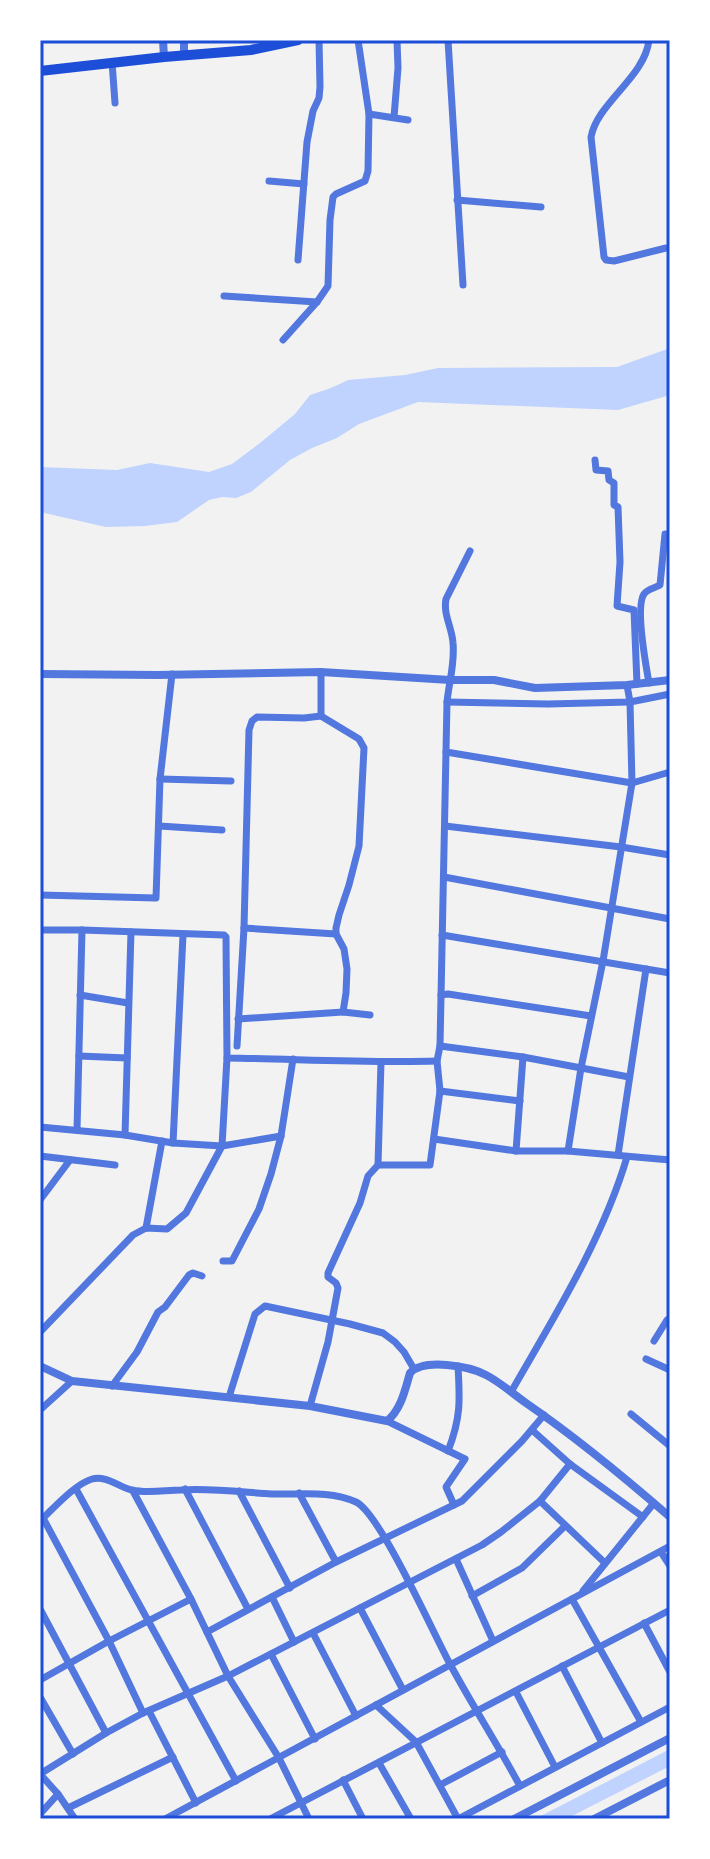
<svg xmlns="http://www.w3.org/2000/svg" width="710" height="1859" font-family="'Asap Condensed',sans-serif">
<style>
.water{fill:#bfd3fe}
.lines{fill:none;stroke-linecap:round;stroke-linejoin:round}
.minor{stroke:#5277de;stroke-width:7}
.tertiary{stroke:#5277de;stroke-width:8}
.primary{stroke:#1d4ed8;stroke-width:10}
.neatline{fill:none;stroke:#1d4ed8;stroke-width:3}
</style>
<rect width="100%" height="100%" fill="#f2f2f2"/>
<g class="water">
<path d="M670 348V395L618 410 418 402 359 424 337 438 312 448 290 460 251 492 236 498 222 497 209 500 177 522 145 526 106 527 40 512V467L117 470 150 463 209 472 232 464 260 443 295 414 310 395 331 388 348 380 405 375 438 368 617 367Z"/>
<path d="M670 1749V1766L566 1819H535Z"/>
</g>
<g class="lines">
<g class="minor">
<path d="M448 40 463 285"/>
<path d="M649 40C645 77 597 103 591 137L604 257 606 260 614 261 666 248"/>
<path d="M112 62 115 103"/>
<path d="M369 114 408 120"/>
<path d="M394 117 398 68 397 40"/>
<path d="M269 181 304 184"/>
<path d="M457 200 541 207"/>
<path d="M298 260 307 142 313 111 319 98 320 87 319 40"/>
<path d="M224 296 317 302"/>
<path d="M283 340 317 302 328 286 330 220 333 197 336 194 365 181 368 171 369 114 358 40"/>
<path d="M595 460 596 470 608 471 609 480 614 483V505L618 507 620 562 617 606 634 610 637 684"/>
<path d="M649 683C646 666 635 607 644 594 647 589 655 588 660 585L665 534"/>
<path d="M447 702 548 704 630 702 670 694"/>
<path d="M446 752 632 783 670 772"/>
<path d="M160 779 231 781"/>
<path d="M159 826 222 830"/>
<path d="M445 826 621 847 670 855"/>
<path d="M444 877 670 919"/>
<path d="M40 895 156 898 160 779 172 674"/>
<path d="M244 928 336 934"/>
<path d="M40 930H82L224 935 226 937 227 1058C297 1059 367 1063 437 1061"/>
<path d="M442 935 670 973"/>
<path d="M80 995 128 1003"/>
<path d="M441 995 448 994 591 1016"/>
<path d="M343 1012 370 1015"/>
<path d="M238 1019 343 1012 346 993 347 969 344 949 336 934V928L339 915 349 885 359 846 364 748 359 739 321 716"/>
<path d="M237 1046 244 928 249 730 252 721 257 717 304 718 321 716V672"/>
<path d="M440 1046 523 1057 629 1077"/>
<path d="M79 1056 127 1058"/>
<path d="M381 1062 378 1165H430L440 1091 437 1061 440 1046 447 702C449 682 455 664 453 643 452 627 443 615 446 599L470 551"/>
<path d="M440 1091 520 1101"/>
<path d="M40 1127 125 1135 173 1143 222 1146 227 1058"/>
<path d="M77 1130 82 930"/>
<path d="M125 1135 131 932"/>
<path d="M434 1139 516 1151H568L670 1160"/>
<path d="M173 1143 183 935"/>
<path d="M516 1151 523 1057"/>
<path d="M568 1151 581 1068 603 961 632 783 630 702 627 685"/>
<path d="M618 1155 646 969"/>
<path d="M40 1156 115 1165"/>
<path d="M40 1200 70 1160"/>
<path d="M146 1228 162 1141"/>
<path d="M223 1261H232L259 1209 271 1174 281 1136 293 1059"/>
<path d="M40 1332 133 1235 146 1228 167 1229 186 1213 222 1146 281 1136"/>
<path d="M654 1341 667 1320"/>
<path d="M646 1359 670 1370"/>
<path d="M112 1386 137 1352 158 1312 165 1307 189 1275 193 1273 202 1276"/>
<path d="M511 1392C554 1317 602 1241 627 1157"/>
<path d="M229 1397 255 1314 265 1306 350 1324 383 1333 395 1342 404 1352 414 1369"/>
<path d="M310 1406 328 1342 338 1288 336 1283 328 1277V1273L360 1203 368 1176 378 1165"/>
<path d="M40 1410 72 1381"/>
<path d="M631 1414 670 1446"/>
<path d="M387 1421 465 1459 446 1487 454 1505"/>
<path d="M532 1430 570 1464 643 1517"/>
<path d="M448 1451C461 1418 460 1400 458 1366"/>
<path d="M76 1489 236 1781"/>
<path d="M185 1489 248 1609"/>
<path d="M133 1491 191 1599 228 1676 279 1758 309 1819"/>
<path d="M239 1491 290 1588"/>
<path d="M299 1493 336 1562"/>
<path d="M540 1501 605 1563"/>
<path d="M43 1518 109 1641 143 1713"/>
<path d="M40 1521C53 1509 75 1484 92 1479 106 1475 119 1487 132 1490 147 1494 166 1490 181 1490 211 1488 241 1492 272 1494 300 1495 329 1490 356 1502 380 1513 434 1635 450 1664 472 1705 498 1745 520 1786"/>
<path d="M661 1552 670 1566"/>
<path d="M456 1559 493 1641"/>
<path d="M583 1591 654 1503"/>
<path d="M472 1596 522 1568 565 1526"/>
<path d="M272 1597 294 1642"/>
<path d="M572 1599 641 1722"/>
<path d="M360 1608 403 1690"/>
<path d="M40 1609 106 1733"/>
<path d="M644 1623 670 1672"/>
<path d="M207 1632 336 1562 462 1501 522 1441 544 1415"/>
<path d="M313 1633 356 1716"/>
<path d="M271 1654 315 1739"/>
<path d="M562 1666 602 1743"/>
<path d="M40 1680 109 1641 191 1599"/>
<path d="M516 1692 555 1767"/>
<path d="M40 1697 73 1754"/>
<path d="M376 1705 416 1742 458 1819 670 1707"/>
<path d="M149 1711 196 1803"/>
<path d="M379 1763 411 1819"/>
<path d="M40 1774 106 1733 143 1713 228 1676 482 1545 501 1532 540 1501 570 1464"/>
<path d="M40 1774 58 1794 75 1819"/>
<path d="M343 1780 363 1819"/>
<path d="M440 1785 502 1752"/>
<path d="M68 1808 173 1757"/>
<path d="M40 1814 58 1794"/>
<path d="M165 1819 670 1546"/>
<path d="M270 1819 670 1610"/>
</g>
<g class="tertiary">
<path d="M163 40 164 57"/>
<path d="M184 40V56"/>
<path d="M40 674 157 675 321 672 450 680H494L535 688 627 685 670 680"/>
<path d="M40 1366 72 1381 310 1406 387 1421C401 1410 405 1390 410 1373 424 1358 469 1366 486 1375 500 1382 513 1394 526 1403 577 1438 624 1477 670 1517"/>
<path d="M514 1819 670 1738"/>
<path d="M594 1819 670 1780"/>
</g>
<path class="primary" d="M40 71 164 57 251 50 298 40"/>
</g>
<rect width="710" height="1859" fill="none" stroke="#ffffff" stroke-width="84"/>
<rect x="42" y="42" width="626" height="1775" class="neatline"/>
</svg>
